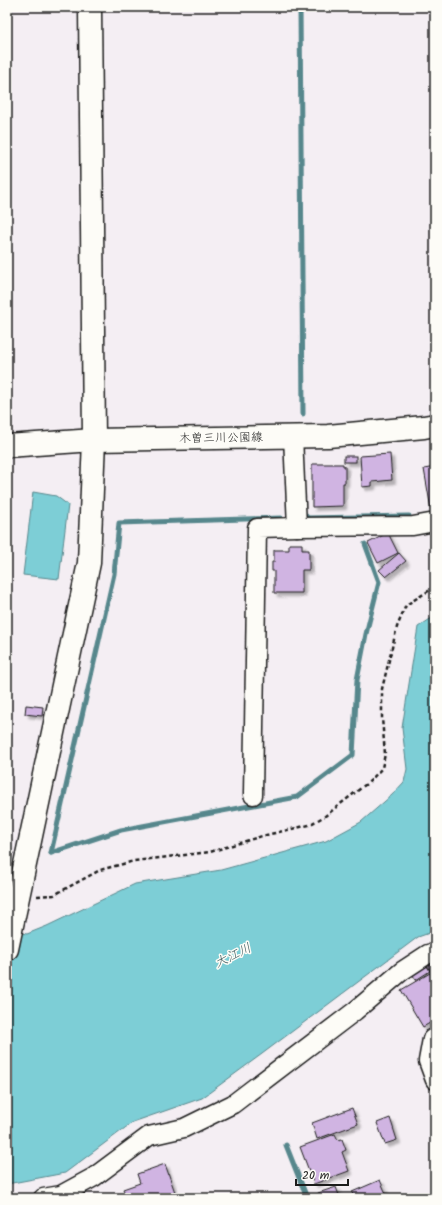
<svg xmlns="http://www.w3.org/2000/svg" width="442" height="1205" font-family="Kalam,'Klee One',sans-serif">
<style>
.water{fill:#7dced6;stroke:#56878c}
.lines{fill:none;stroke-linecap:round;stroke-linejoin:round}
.stream{stroke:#56878c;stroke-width:5}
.building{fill:#d0b4e2;stroke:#1c1c1c;filter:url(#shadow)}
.minor-casing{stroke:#1c1c1c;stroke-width:21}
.tertiary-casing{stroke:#1c1c1c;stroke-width:25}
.secondary-casing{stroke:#1c1c1c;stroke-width:25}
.path{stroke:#1c1c1c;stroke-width:2.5;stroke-dasharray:4 3;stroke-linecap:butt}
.minor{stroke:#fdfcf7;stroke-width:18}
.tertiary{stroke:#fdfcf7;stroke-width:22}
.secondary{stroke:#fdfcf7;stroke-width:22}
.labels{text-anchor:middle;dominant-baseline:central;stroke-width:3;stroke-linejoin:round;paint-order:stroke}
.street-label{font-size:12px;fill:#1c1c1c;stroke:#fdfcf7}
.water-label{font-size:13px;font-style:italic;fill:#3e5a5d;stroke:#fdfcf7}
</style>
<defs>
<filter id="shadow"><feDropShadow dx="3.5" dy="3.5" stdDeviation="1" flood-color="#0004"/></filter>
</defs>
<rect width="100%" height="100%" fill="#f4eef3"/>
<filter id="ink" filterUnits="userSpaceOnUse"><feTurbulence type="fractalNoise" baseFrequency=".025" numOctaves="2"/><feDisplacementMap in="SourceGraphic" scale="8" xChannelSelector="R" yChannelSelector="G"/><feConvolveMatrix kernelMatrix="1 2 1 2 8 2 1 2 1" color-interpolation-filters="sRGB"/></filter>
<g filter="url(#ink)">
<g class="water">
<path d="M33 492 56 496 68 505 59 579 23 575Z"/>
<path d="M435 616V931L418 937 262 1054 202 1098 133 1122 65 1173 7 1184V931L27 934 47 926 135 884 221 870 326 841 361 822 392 795 404 782 407 769 402 728 418 627Z"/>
</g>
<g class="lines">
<g class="stream">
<path d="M300 7 303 414"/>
<path d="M303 510V513L308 518 409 516"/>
<path d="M51 853 121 830 297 797 353 755 357 680 366 634 379 582 365 544"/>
<path d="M51 853 114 574 119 523 281 518"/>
<path d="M286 1145 307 1198"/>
</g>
</g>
<g class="building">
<path d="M390 454 392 480 372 482V486L362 487 360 456Z"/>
<rect x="344" y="456" width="12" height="6"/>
<path d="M312 464H343V466H345V483H343V506L312 507Z"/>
<path d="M435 467V514L432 515 424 469Z"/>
<path d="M388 533 398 553 378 563 368 543Z"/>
<path d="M289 544H302V550H309V570H302V593H274V571H272V562H274V550H289Z"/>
<path d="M399 553 406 561 386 577 379 570Z"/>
<path d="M26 705 43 707 42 716 25 714Z"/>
<path d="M435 958V978L426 963Z"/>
<path d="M425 963 430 971 416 980 411 972Z"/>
<path d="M430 973 435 981V1020L423 1027 401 990Z"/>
<path d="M352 1108 358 1124 317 1139 312 1123Z"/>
<path d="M390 1118 397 1140 385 1144 377 1123Z"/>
<path d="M335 1134 338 1140 342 1139 346 1150 342 1152 349 1171 314 1184 300 1147Z"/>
<path d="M165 1164 177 1198H127L123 1189 140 1183 137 1174Z"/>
<path d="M380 1180 388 1198H354L352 1192Z"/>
<path d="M336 1187 340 1198H319L318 1193Z"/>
</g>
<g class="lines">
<defs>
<g id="minor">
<path d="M297 527 413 526 435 522"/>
<path d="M253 795 257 528 297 527 293 436"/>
<path d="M432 1039 428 1061 435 1080"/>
<path d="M43 1198 61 1195 94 1177 149 1136 184 1128 233 1104 355 1011 402 971 428 954 435 952"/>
</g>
<path id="tertiary" d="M7 949 89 563 94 440 90 7"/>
<path id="secondary" d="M7 446 94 440 328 436 424 427 435 425"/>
</defs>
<use href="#minor" class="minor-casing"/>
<use href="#tertiary" class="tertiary-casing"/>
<use href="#secondary" class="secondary-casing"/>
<path class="path" d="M37 896 54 895 100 870 134 861 210 852 262 836 309 825 325 816 370 781 382 768 385 754 382 718V689L397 627 406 605 435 587"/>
<use href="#minor" class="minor"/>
<use href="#tertiary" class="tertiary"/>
<use href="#secondary" class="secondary"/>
</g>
</g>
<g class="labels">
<g class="street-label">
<text transform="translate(221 438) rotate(-1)">木曽三川公園線</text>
</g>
<g class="water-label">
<text transform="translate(233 956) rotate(-26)">大江川</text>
</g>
</g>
<rect width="442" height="1205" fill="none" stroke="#fdfcf7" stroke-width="24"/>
<rect x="12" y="12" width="418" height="1181" fill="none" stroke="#1c1c1c" stroke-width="1.5" filter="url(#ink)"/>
<path d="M296 1179v6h52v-6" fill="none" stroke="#1c1c1c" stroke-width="2"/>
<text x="302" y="1179" font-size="12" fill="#1c1c1c" stroke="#fdfcf7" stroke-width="3" paint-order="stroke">20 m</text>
</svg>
